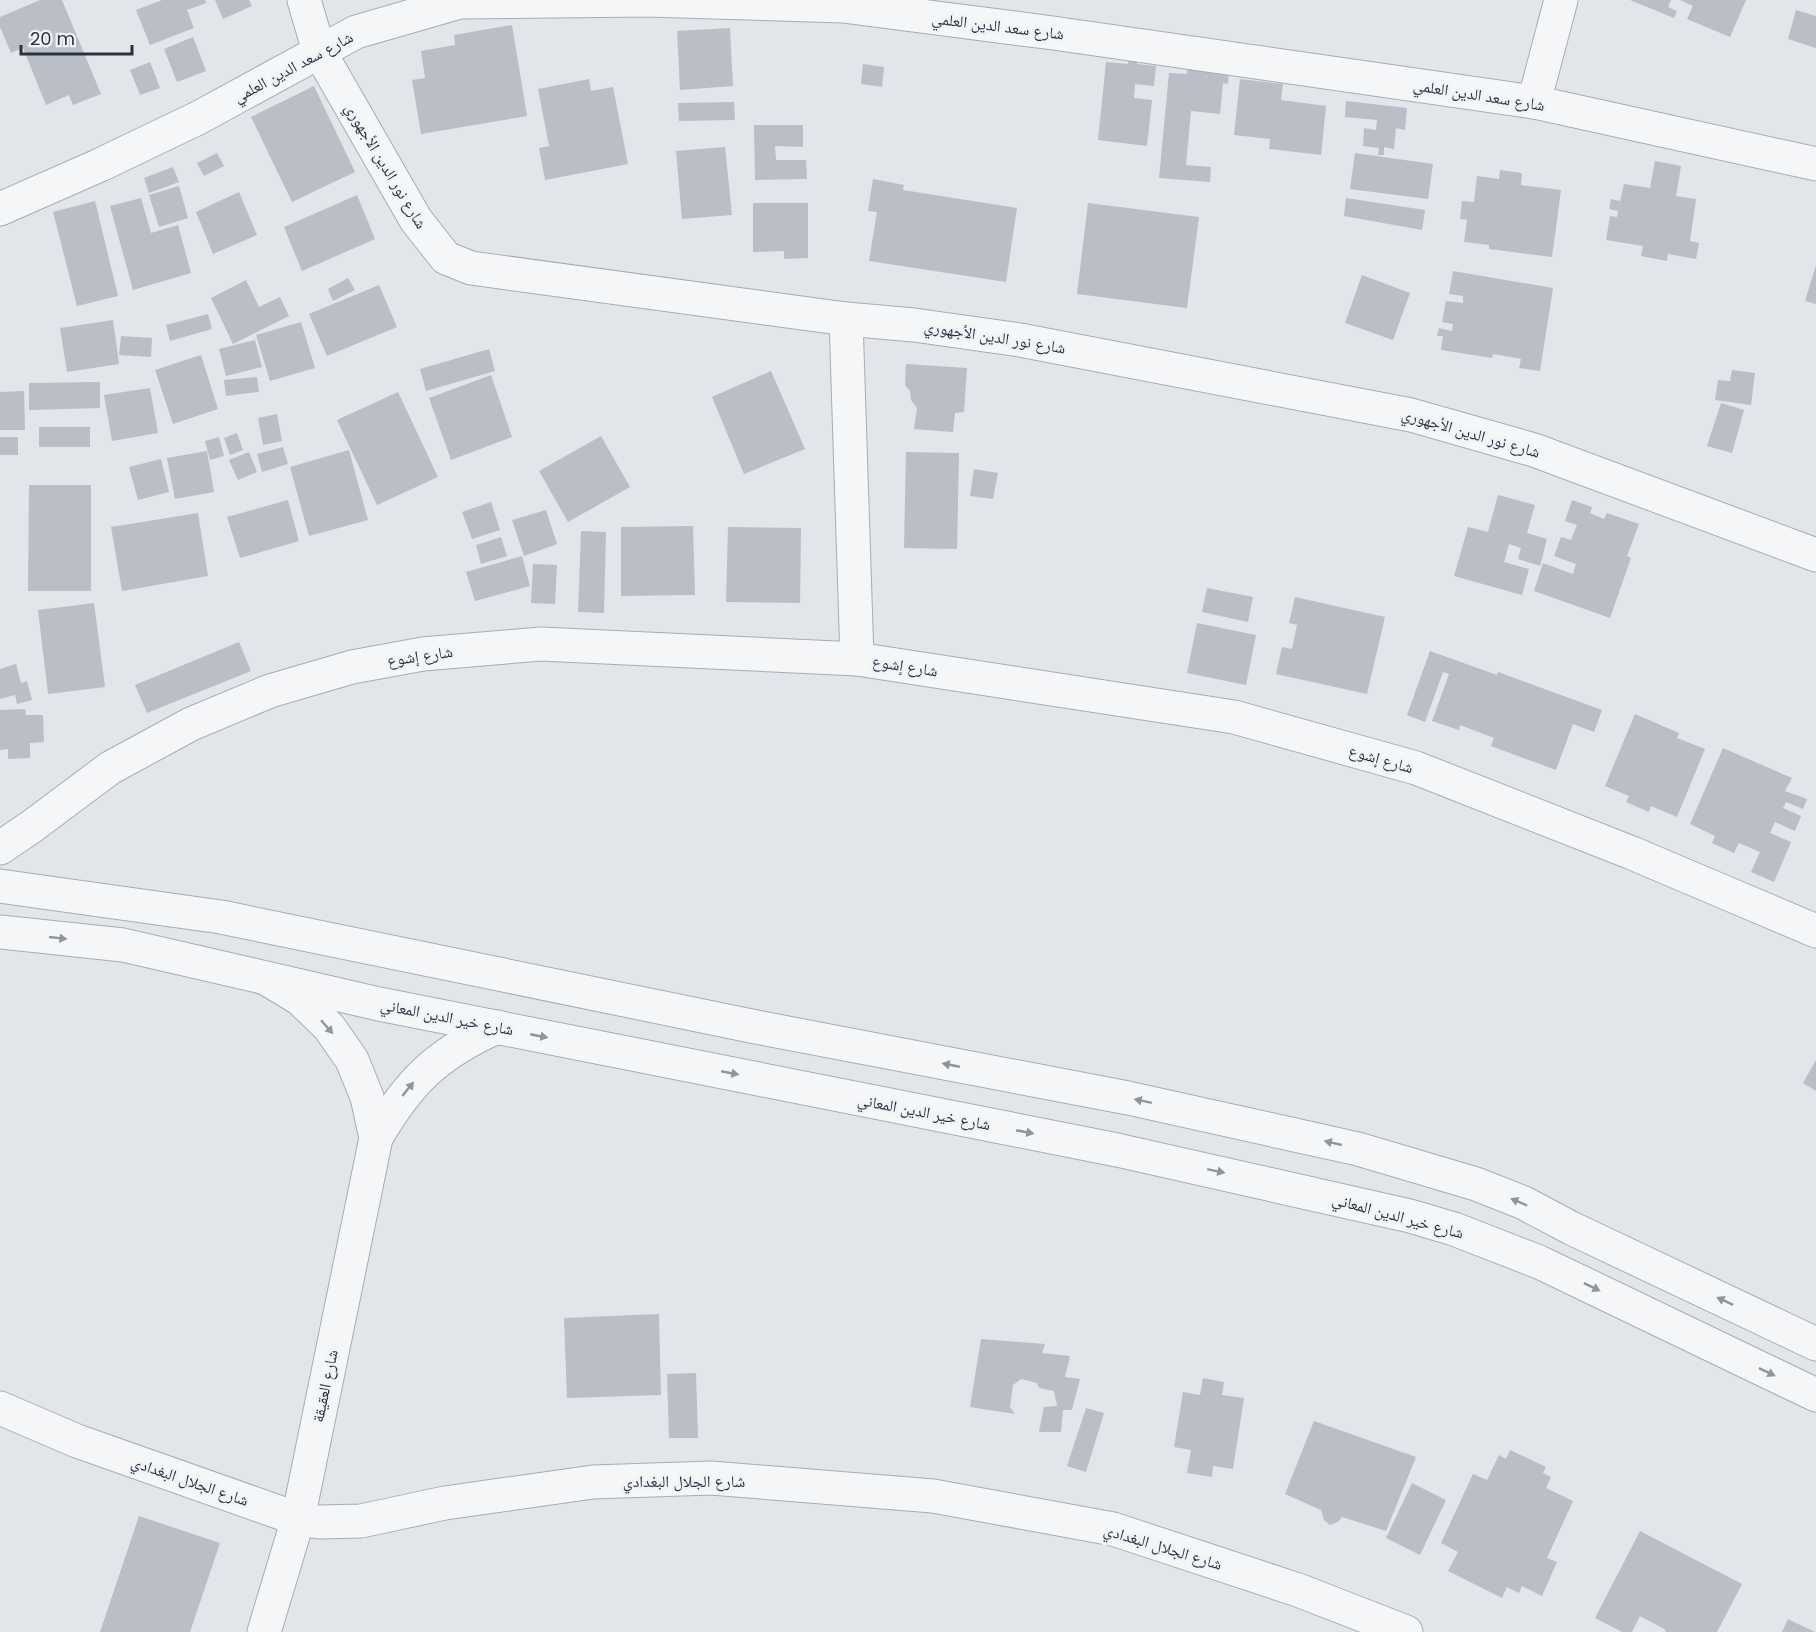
<svg xmlns="http://www.w3.org/2000/svg" width="1816" height="1632" font-family="Poppins,'Noto Naskh Arabic',sans-serif">
<style>
.building{fill:#b9bec7}
.lines{fill:none;stroke-linecap:round;stroke-linejoin:round}
.minor-casing{stroke:#a7acb4;stroke-width:35}
.tertiary-casing{stroke:#a7acb4;stroke-width:35}
.minor{stroke:#f5f6f8;stroke-width:33}
.tertiary{stroke:#f5f6f8;stroke-width:33}
.oneway{fill:#90949d}
.labels{text-anchor:middle;dominant-baseline:central;stroke-width:6;stroke-linejoin:round;paint-order:stroke}
.street-label{font-size:16px;fill:#2a3242;stroke:#f1f4f7}
</style>
<rect width="100%" height="100%" fill="#e2e5ea"/>
<g class="building">
<path d="M40 0H62L101 94 73 105 69 95 46 105 23 48 11 53 0 27V17Z"/>
<path d="M162 0H205L206 3 187 10 194 28 150 45 136 10Z"/>
<path d="M215 0H249L252 6 223 19Z"/>
<path d="M1630 0H1671L1668 7 1677 11 1674 18Z"/>
<path d="M1680 0H1746L1730 37 1687 19 1693 6Z"/>
<path d="M1796 10 1816 16V48L1788 39Z"/>
<path d="M512 25 527 116 421 134 412 80 425 78 421 51 455 45 454 35Z"/>
<path d="M730 28 733 86 680 90 677 31Z"/>
<path d="M193 37 206 71 177 82 164 49Z"/>
<path d="M1129 56 1138 57 1137 64 1156 66 1154 86 1135 84 1134 98 1152 100 1147 146 1098 140 1106 62 1128 64Z"/>
<path d="M1188 60 1229 70 1228 84 1223 83 1220 114 1191 111 1186 165 1211 167 1210 182 1159 178 1169 73 1187 74Z"/>
<path d="M150 62 160 88 140 95 130 70Z"/>
<path d="M863 64 884 67 882 87 861 84Z"/>
<path d="M589 79 591 91 613 87 628 164 545 180 539 148 549 146 538 89Z"/>
<path d="M1240 79 1283 84 1281 100 1326 106 1321 155 1269 149 1270 139 1234 135Z"/>
<path d="M314 86 355 172 292 202 251 117Z"/>
<path d="M1346 101 1407 108 1405 130 1396 128 1394 149 1384 147V155H1378L1379 148 1363 146 1364 128 1376 130 1377 120 1345 117Z"/>
<path d="M734 102 735 120 679 121 678 103Z"/>
<path d="M754 125H803V147L775 146 776 160H806L807 179 755 180Z"/>
<path d="M725 147 732 215 682 219 676 151Z"/>
<path d="M217 153 224 166 204 176 197 163Z"/>
<path d="M1355 153 1433 164 1428 199 1350 189Z"/>
<path d="M1655 161 1681 166 1676 196 1696 199 1690 241 1699 243 1696 259 1668 254 1667 261 1641 256 1643 246 1606 240 1610 216 1617 217 1618 211 1609 209 1611 199 1620 201 1624 184 1650 188Z"/>
<path d="M173 167 179 182 149 193 144 178Z"/>
<path d="M1500 170 1522 173 1521 185 1561 190 1552 257 1489 249V245L1464 242 1467 220 1460 219 1462 201 1474 202 1477 176 1499 179Z"/>
<path d="M873 179 904 185 903 190 1017 208 1006 282 869 261 877 212 868 211Z"/>
<path d="M179 186 188 218 159 227 149 195Z"/>
<path d="M239 192 257 235 213 254 196 212Z"/>
<path d="M357 195 375 239 302 271 284 227Z"/>
<path d="M141 198 151 233 178 225 191 273 133 290 110 206Z"/>
<path d="M1346 198 1425 210 1422 230 1344 216Z"/>
<path d="M95 201 118 296 77 306 53 212Z"/>
<path d="M753 203H808V258L784 259V251L753 252Z"/>
<path d="M1088 203 1199 217 1187 308 1077 294Z"/>
<path d="M1816 265V304L1805 301Z"/>
<path d="M1453 271 1553 288 1540 371 1519 368 1521 359 1493 354 1492 358 1441 350 1443 336H1437L1439 328 1452 331 1453 324 1442 322 1446 301 1463 303V296L1449 294Z"/>
<path d="M1362 275 1410 293 1393 340 1345 323Z"/>
<path d="M348 278 355 290 333 301 328 289Z"/>
<path d="M246 280 259 307 280 297 289 316 233 344 211 298Z"/>
<path d="M379 285 397 327 327 356 309 314Z"/>
<path d="M208 314 212 329 170 341 166 325Z"/>
<path d="M113 320 119 364 67 372 60 328Z"/>
<path d="M301 322 315 368 270 381 256 335Z"/>
<path d="M121 336 152 338 151 357 119 355Z"/>
<path d="M255 340 262 367 226 376 219 349Z"/>
<path d="M489 349 495 371 426 391 420 369Z"/>
<path d="M201 355 218 409 173 424 155 370Z"/>
<path d="M906 364 967 368 964 412 955 413 953 432 914 429 917 408 911 400 910 391 905 385Z"/>
<path d="M1732 370 1755 373 1751 405 1715 400 1718 380 1730 381Z"/>
<path d="M771 371 805 449 744 474 712 397Z"/>
<path d="M491 375 512 437 451 460 429 398Z"/>
<path d="M257 377 259 392 226 396 224 380Z"/>
<path d="M100 382V408L29 410V383Z"/>
<path d="M150 388 158 433 112 441 104 395Z"/>
<path d="M24 391 25 430H0V392Z"/>
<path d="M398 392 438 477 377 505 337 420Z"/>
<path d="M1721 403 1744 410 1732 453 1707 446Z"/>
<path d="M277 414 282 441 263 445 258 418Z"/>
<rect x="39" y="427" width="51" height="20"/>
<path d="M237 433 243 450 230 455 224 438Z"/>
<path d="M601 436 630 487 568 522 539 471Z"/>
<rect x="0" y="437" width="18" height="18"/>
<path d="M219 437 224 456 210 460 205 441Z"/>
<path d="M283 447 288 464 262 472 257 454Z"/>
<path d="M349 450 368 520 309 536 290 467Z"/>
<path d="M207 451 214 492 175 499 167 458Z"/>
<path d="M249 452 257 472 238 480 229 460Z"/>
<path d="M906 452 959 453 957 549 904 548Z"/>
<path d="M161 459 169 492 138 500 129 467Z"/>
<path d="M974 469 998 473 993 499 970 496Z"/>
<path d="M29 485H91V591H28Z"/>
<path d="M1498 495 1535 505 1527 533 1547 539 1540 566 1518 559 1521 548 1509 544 1504 562 1529 569 1522 595 1454 576 1468 527 1488 532Z"/>
<path d="M288 500 299 541 240 558 227 517Z"/>
<path d="M1572 500 1592 507 1590 513 1604 519 1607 513 1639 524 1627 556 1631 558 1610 618 1534 591 1543 563 1573 574 1576 564 1554 556 1561 537 1571 540 1577 525 1565 521Z"/>
<path d="M491 502 500 530 472 539 462 512Z"/>
<path d="M546 510 557 544 524 556 512 520Z"/>
<path d="M198 513 208 576 122 591 111 527Z"/>
<path d="M693 526 695 595 621 596V527Z"/>
<path d="M728 527 801 528 800 603 726 602Z"/>
<path d="M581 531 606 532 604 613 578 612Z"/>
<path d="M501 537 507 556 481 564 476 545Z"/>
<path d="M522 556 530 586 475 601 466 572Z"/>
<path d="M533 564 557 565 555 604 531 603Z"/>
<path d="M1207 588 1253 597 1248 622 1202 612Z"/>
<path d="M1295 597 1385 617 1367 694 1276 674 1282 647 1292 649 1297 625 1289 623Z"/>
<path d="M94 603 105 687 48 694 38 610Z"/>
<path d="M1197 623 1256 635 1246 685 1187 673Z"/>
<path d="M239 642 251 671 147 713 135 685Z"/>
<path d="M1430 651 1497 675 1498 672 1602 710 1594 732 1573 724 1556 770 1491 746 1494 738 1460 725 1459 730 1432 721 1449 674 1443 672 1425 722 1407 715Z"/>
<path d="M16 664 21 683 27 681 32 700 17 704 15 695 0 699V669Z"/>
<path d="M25 709 26 715H43L44 742 30 743V758L8 759V749L0 750V710Z"/>
<path d="M1635 714 1679 733 1677 738 1705 749 1677 817 1651 806 1649 812 1626 802 1629 796 1605 786Z"/>
<path d="M1723 748 1792 778 1785 791 1807 799 1803 809 1786 802 1783 808 1801 816 1795 831 1775 822 1770 833 1791 842 1774 882 1751 872 1760 852 1739 843 1734 853 1712 843 1715 836 1690 824Z"/>
<path d="M1816 1060V1091L1803 1083Z"/>
<path d="M659 1314 661 1395 567 1398 564 1318Z"/>
<path d="M981 1339 1045 1344 1042 1353 1070 1356 1065 1377 1080 1379 1072 1410H1063L1061 1432H1039L1044 1407 1057 1406 1054 1391 1039 1388 1037 1383 1021 1379 1013 1385 1010 1407 1015 1414 970 1407Z"/>
<path d="M696 1373 698 1438H669L667 1374Z"/>
<path d="M1203 1378 1224 1382 1222 1395 1244 1398 1233 1469 1213 1466 1212 1477 1187 1473 1191 1450 1174 1447 1183 1392 1200 1395Z"/>
<path d="M1086 1408 1104 1413 1086 1472 1067 1466Z"/>
<path d="M1314 1421 1416 1457 1386 1531 1342 1517 1338 1522 1330 1525 1324 1520 1321 1510 1285 1494Z"/>
<path d="M1510 1450 1546 1467 1543 1473 1551 1477 1546 1488 1573 1501 1547 1558 1557 1562 1542 1596 1522 1586 1519 1593 1507 1587 1502 1598 1448 1571 1458 1552 1441 1543 1473 1474 1487 1480 1499 1455 1506 1459Z"/>
<path d="M1412 1483 1446 1500 1420 1555 1386 1538Z"/>
<path d="M139 1516 220 1543 190 1632H100Z"/>
<path d="M1640 1531 1742 1584 1717 1632H1665L1666 1630 1640 1616 1632 1632H1622L1595 1618Z"/>
<path d="M1788 1619 1796 1623 1815 1632H1782Z"/>
</g>
<g class="lines">
<defs>
<g id="minor">
<path d="M304 0 319 51 416 220 446 258 471 268 846 319 914 325 1020 340 1411 415 1534 450 1816 555"/>
<path d="M1534 102 1561 0"/>
<path d="M0 209 100 165 198 118 356 32 460 2 647 0 843 6 1053 33 1534 102 1816 164"/>
<path d="M846 319 857 659"/>
<path d="M0 848 31 827 110 768 191 724 270 691 352 667 423 654 541 644 857 659 1234 717 1416 768 1632 853 1816 931"/>
<path d="M267 979 300 999 329 1027 352 1060 367 1097 376 1138"/>
<path d="M0 1408 77 1441 298 1519 319 1522 361 1521 445 1503 593 1482 711 1478 933 1496 1113 1529 1298 1590 1406 1632"/>
<path d="M264 1632 298 1519 376 1138C409 1081 437 1054 497 1027"/>
</g>
<g id="tertiary">
<path d="M0 886 221 917 756 1027 1128 1098 1358 1149 1476 1184 1524 1203 1571 1228 1816 1344"/>
<path d="M0 932 123 945 379 1004 1117 1150 1410 1216 1454 1229 1539 1262 1816 1395"/>
</g>
</defs>
<use href="#minor" class="minor-casing"/>
<use href="#tertiary" class="tertiary-casing"/>
<use href="#minor" class="minor"/>
<use href="#tertiary" class="tertiary"/>
</g>
<defs><path id="oneway-solid" d="M-6-.8H1V-3.2L6.5 0L1 3.2V.8H-6Z" transform="scale(1.5)"/></defs>
<g class="oneway">
<use href="#oneway-solid" transform="translate(58 938) rotate(6)"/>
<use href="#oneway-solid" transform="translate(327 1027) rotate(49)"/>
<use href="#oneway-solid" transform="translate(539 1036) rotate(11)"/>
<use href="#oneway-solid" transform="translate(951 1065) rotate(-169)"/>
<use href="#oneway-solid" transform="translate(730 1073) rotate(11)"/>
<use href="#oneway-solid" transform="translate(408 1089) rotate(-51)"/>
<use href="#oneway-solid" transform="translate(1143 1101) rotate(-168)"/>
<use href="#oneway-solid" transform="translate(1025 1132) rotate(11)"/>
<use href="#oneway-solid" transform="translate(1333 1143) rotate(-167)"/>
<use href="#oneway-solid" transform="translate(1216 1171) rotate(12)"/>
<use href="#oneway-solid" transform="translate(1519 1202) rotate(-157)"/>
<use href="#oneway-solid" transform="translate(1592 1287) rotate(26)"/>
<use href="#oneway-solid" transform="translate(1725 1301) rotate(-155)"/>
<use href="#oneway-solid" transform="translate(1767 1372) rotate(26)"/>
</g>
<g class="labels">
<g class="street-label">
<text transform="translate(998 26) rotate(7)">شارع سعد الدين العلمي</text>
<text transform="translate(293 67) rotate(-28)">شارع سعد الدين العلمي</text>
<text transform="translate(1479 95) rotate(9)">شارع سعد الدين العلمي</text>
<text transform="translate(386 166) rotate(59)">شارع نور الدين الأجهوري</text>
<text transform="translate(995 337) rotate(9)">شارع نور الدين الأجهوري</text>
<text transform="translate(1471 433) rotate(16)">شارع نور الدين الأجهوري</text>
<text transform="translate(420 656) rotate(-8)">شارع إشوع</text>
<text transform="translate(905 666) rotate(9)">شارع إشوع</text>
<text transform="translate(1381 759) rotate(16)">شارع إشوع</text>
<text transform="translate(447 1017) rotate(11)">شارع خير الدين المعاني</text>
<text transform="translate(924 1112) rotate(11)">شارع خير الدين المعاني</text>
<text transform="translate(1398 1216) rotate(15)">شارع خير الدين المعاني</text>
<text transform="translate(325 1386) rotate(-78)">شارع العقيقة</text>
<text transform="translate(190 1481) rotate(19)">شارع الجلال البغدادي</text>
<text x="684" y="1481">شارع الجلال البغدادي</text>
<text transform="translate(1163 1547) rotate(17)">شارع الجلال البغدادي</text>
</g>
</g>
<path d="M21 45v9h111v-9" fill="none" stroke="#2a3242" stroke-width="3"/>
<text x="30" y="45" font-size="18" fill="#2a3242" stroke="#f1f4f7" stroke-width="4.5" paint-order="stroke">20 m</text>
</svg>
